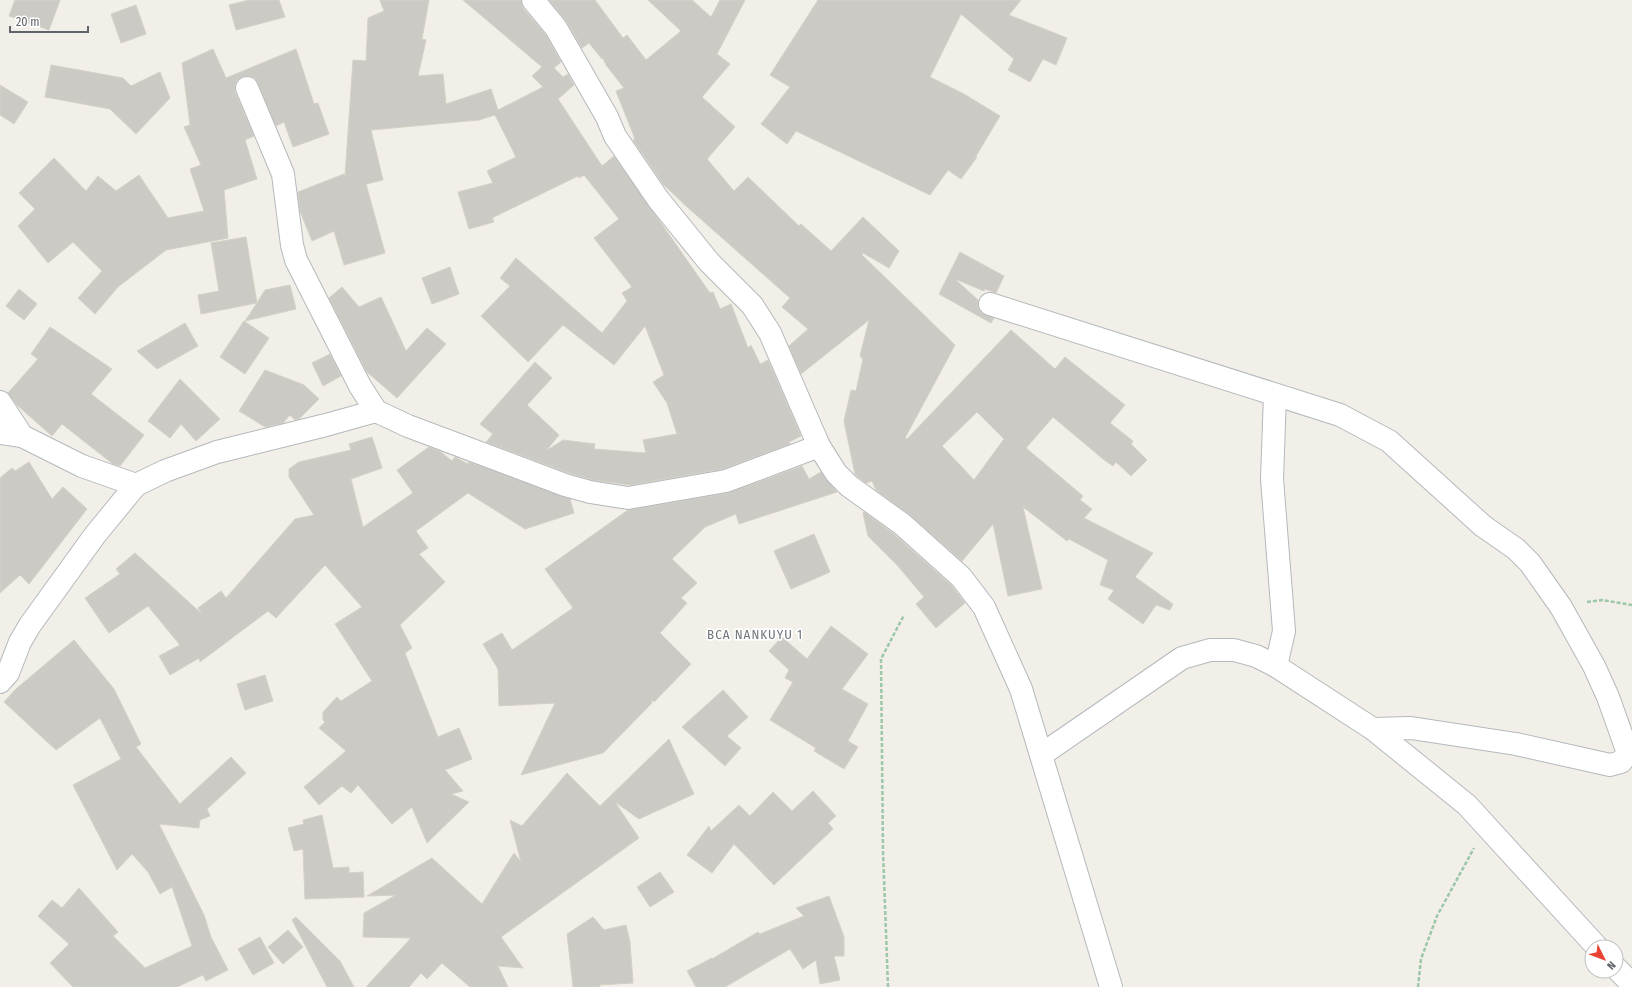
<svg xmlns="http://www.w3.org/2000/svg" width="1632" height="987" font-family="'Fira Sans Condensed',sans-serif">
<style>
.building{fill:#cccac5;stroke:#d6d1c6;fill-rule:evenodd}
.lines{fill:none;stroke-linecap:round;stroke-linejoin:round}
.minor-casing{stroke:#b5b8bc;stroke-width:24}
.path{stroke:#9cc7a9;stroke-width:2.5;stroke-dasharray:4 2;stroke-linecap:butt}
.minor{stroke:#fff;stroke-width:22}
.labels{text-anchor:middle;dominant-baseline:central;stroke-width:3.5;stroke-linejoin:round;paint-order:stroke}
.quarter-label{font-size:13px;letter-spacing:1px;fill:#70757a;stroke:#fff}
</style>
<rect width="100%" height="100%" fill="#f1efe8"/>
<g class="building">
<path d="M15 0H60L49 30 9 16Z"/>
<path d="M249 0H279L285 17 236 30 229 5Z"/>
<path d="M380 0H429L422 39 426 40 418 76 443 74 446 104 491 89 498 110 543 87 532 76 542 67 463 0H521L523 8 546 35 561 62 554 68 563 77 568 74 574 85 558 99 602 166 614 156 710 293 713 292 720 309 731 304 748 348 751 345 760 364 768 360 801 436 789 442 790 444 723 469 630 485 593 480 569 473 486 442 493 434 480 424 535 362 552 378 527 405 559 435 546 451 563 440 595 444 594 449 646 453 643 440 677 434 667 403 653 382 664 375 645 326 614 365 563 325 528 362 481 316 510 286 500 278 516 258 602 333 627 301 622 293 632 287 594 238 619 219 584 175 579 178 578 176 492 218 494 222 469 229 458 192 493 183 487 171 516 157 495 115 479 120 371 130 383 180 366 184 385 253 344 265 334 231 312 241 300 211 298 192 344 174 345 176 353 60 366 61 368 18 384 11Z"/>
<path d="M549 0H595L623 38 627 35 646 60 681 31 648 0H692L711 17 720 0H745L717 54 730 64 702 97 735 127 707 159 734 191 748 177 799 226 801 224 831 251 863 217 899 251 889 268 863 253 862 255 955 345 905 438 907 439 1011 330 1055 369 1065 357 1125 405 1110 423 1133 441 1131 444 1147 460 1131 476 1116 462 1113 466 1103 459 1053 417 1026 448 1083 496 1080 500 1092 509 1084 518 1153 553 1135 577 1173 604 1170 610 1156 605 1143 624 1108 599 1114 590 1100 585 1108 560 1069 539 1067 541 1023 507 1042 589 1008 596 993 524 962 561 910 515 876 490 872 481 866 483 857 476 855 474 844 421 851 390 856 391 863 359 860 356 869 320 801 374 789 346 808 329 782 307 790 298 686 206 663 184 633 140 635 139 616 91 624 88 606 65 603 58 602 59 589 43 582 48 567 22ZM977 412 1004 439 974 480 942 446Z"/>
<path d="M818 0H1021L1009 15 1067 38 1056 65 1043 59 1030 82 1008 70 1014 59 961 14 930 77 964 94 1000 116 976 156 977 157 961 179 948 170 930 195 796 131 787 144 761 124 790 87 770 75Z"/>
<path d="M136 5 146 34 121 43 111 14Z"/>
<path d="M213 49 226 78 296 49 314 104 318 103 329 134 293 147 284 122 276 126 258 83 255 78 249 76 242 77 237 80 235 86V92L254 136 245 140 257 179 224 190 228 238 166 250 118 287 95 314 78 298 102 271 73 242 48 263 18 226 35 209 19 193 54 158 86 191 98 176 116 191 139 175 168 218 204 211 190 169 201 165 184 127 190 125 182 63Z"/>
<path d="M51 65 123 78 131 86 160 72 170 98 136 134 110 109 45 97Z"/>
<path d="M0 85 28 102 14 124 0 115Z"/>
<path d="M246 237 257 303 265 290 290 285 296 309 245 321 257 303 201 314 198 295 219 291 211 243Z"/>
<path d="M960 252 1004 276 996 293 985 289 984 291 955 279 978 300V307L981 313 994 318 991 323 939 294Z"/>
<path d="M450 267 459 294 432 304 422 278Z"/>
<path d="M342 287 359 307 381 297 406 351 427 328 446 344 397 398 367 372 329 298Z"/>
<path d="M19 289 37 304 24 320 6 306Z"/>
<path d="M244 321 269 338 245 374 220 357Z"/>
<path d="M185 323 198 346 157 369 137 351Z"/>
<path d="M50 327 112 369 91 394 144 435 120 466 113 464 62 424 52 436 17 405 8 393 38 359 31 354Z"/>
<path d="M330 354 341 376 323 386 312 363Z"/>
<path d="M265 370 304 385 319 399 300 418 295 420 290 415 283 423 265 427 239 411Z"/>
<path d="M180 379 220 419 196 441 181 424 170 438 148 421Z"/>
<path d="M372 437 382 468 351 479 363 527 413 493 397 470 429 447 441 452 452 461 455 457 468 464 469 462 570 499 574 513 525 529 468 493 416 531 428 548 419 554 445 582 400 625 412 648 405 653 438 737 459 728 472 759 445 770 463 791 451 794 469 802 427 843 412 807 392 824 358 785 351 793 342 786 319 805 304 787 346 751 319 728 325 722 323 720V712L337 697 341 701 372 681 335 624 362 607 325 565 276 618 268 611 200 662 199 658 170 675 159 656 180 645 148 606 109 633 85 598 120 574 116 569 135 553 203 615 198 608 221 591 226 598 295 519 314 515 289 477V469L299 462 351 450 349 444Z"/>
<path d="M29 462 52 499 63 487 87 509 29 584 20 575 0 593V478L12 468 15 471Z"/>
<path d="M802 466 809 479 821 472 837 492 739 524 736 514 705 527 672 559 697 583 681 598 687 603 660 633 691 664 654 702 651 699 652 703 603 753 521 775 555 703 499 706 498 669 483 644 502 633 512 650 573 608 545 569 628 510 728 493Z"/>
<path d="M864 512 894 534 952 586 965 603 936 628 916 604 924 597 897 565 868 536 863 513Z"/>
<path d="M814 534 830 572 791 589 774 551Z"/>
<path d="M831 626 868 654 842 689 868 704 848 741 858 747 844 769 814 751 816 748 770 720 793 682 785 678 789 670 769 651 782 637 807 659Z"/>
<path d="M74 640 114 689 141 744 136 747 180 804 231 757 246 773 207 809 210 816 200 820 199 828 159 824 204 915 211 937 228 970 206 981 203 975 177 987H73L50 963 69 944 38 916 52 900 62 908 79 888 118 932 113 936 145 968 192 946 172 887 160 894 148 872 132 854 117 870 73 785 121 759 100 718 56 750 4 702 16 689Z"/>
<path d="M265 675 273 701 245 710 237 684Z"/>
<path d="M723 690 748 717 727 736 741 748 725 766 682 727Z"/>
<path d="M669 739 694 794 639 819 615 802 639 838 501 937 523 968 498 966 508 987H470L442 963 427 979 421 973 409 987H366L411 938 363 937 364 913 396 895 367 896 432 858 482 904 514 853 521 862 510 820 522 826 567 773 600 806Z"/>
<path d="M813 791 836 816 828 823 833 829 774 885 734 844 712 873 687 855 709 826 711 831 739 805 750 816 773 792 792 811Z"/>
<path d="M322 815 333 868 349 867V873L363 872 364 897 305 899 303 849 294 851 288 828 304 824 303 820Z"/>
<path d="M660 872 674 892 650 907 637 887Z"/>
<path d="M829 896 844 937V956H834L840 980 820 984 816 960 803 969 790 949 725 987H696L687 971 712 958V959L758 932 760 934 804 916 796 908Z"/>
<path d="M296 917 340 961 354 987H327L292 920Z"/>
<path d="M593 917 604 930 626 925 630 942 633 983 600 985V987H573L567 934Z"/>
<path d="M288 930 303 947 283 964 268 947Z"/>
<path d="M260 937 274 963 253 975 238 949Z"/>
</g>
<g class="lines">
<defs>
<g id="minor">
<path d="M533 0 556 28 607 117 615 136 658 199 709 262 752 305 770 333 819 446 836 473 849 486 902 524 961 577 984 607 1021 689 1111 987"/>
<path d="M247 88 283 174 292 245 296 260 360 386 376 411 408 426 565 485 590 492 628 498 726 481 819 446"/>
<path d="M990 304 1340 415 1389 441 1483 526 1516 549 1530 563 1561 607 1594 666 1608 697 1628 753 1621 762 1610 765 1516 744 1411 728 1373 729"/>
<path d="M1275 395 1272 479 1284 631 1276 666"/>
<path d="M0 402 22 436"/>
<path d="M0 433 22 436 82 466 136 485"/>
<path d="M0 682 8 673 20 642 30 625 95 535 136 485 165 471 217 452 326 425 376 411"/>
<path d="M1041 755 1182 658 1210 650H1234L1256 656 1276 666 1373 729 1467 805 1597 947"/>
<path d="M1616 968 1632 984"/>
</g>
</defs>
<use href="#minor" class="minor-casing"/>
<g class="path">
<path d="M1587 602 1602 600 1632 605"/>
<path d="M888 987 883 851 881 659 904 615"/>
<path d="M1418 987 1421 959 1437 916 1474 848"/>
</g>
<use href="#minor" class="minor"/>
</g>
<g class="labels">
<g class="quarter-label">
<text x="755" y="634">BCA NANKUYU 1</text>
</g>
</g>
<g transform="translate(1604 959) rotate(132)"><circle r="19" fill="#ffffff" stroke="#bfc1c3"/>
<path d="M0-3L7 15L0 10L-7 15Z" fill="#ea4335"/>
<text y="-6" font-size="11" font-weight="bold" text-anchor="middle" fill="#5f6368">N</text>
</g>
<path d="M10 26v6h78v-6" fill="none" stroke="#5f6368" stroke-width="2"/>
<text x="16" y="26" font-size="12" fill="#5f6368" stroke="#ffffff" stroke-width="3" paint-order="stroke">20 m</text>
</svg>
